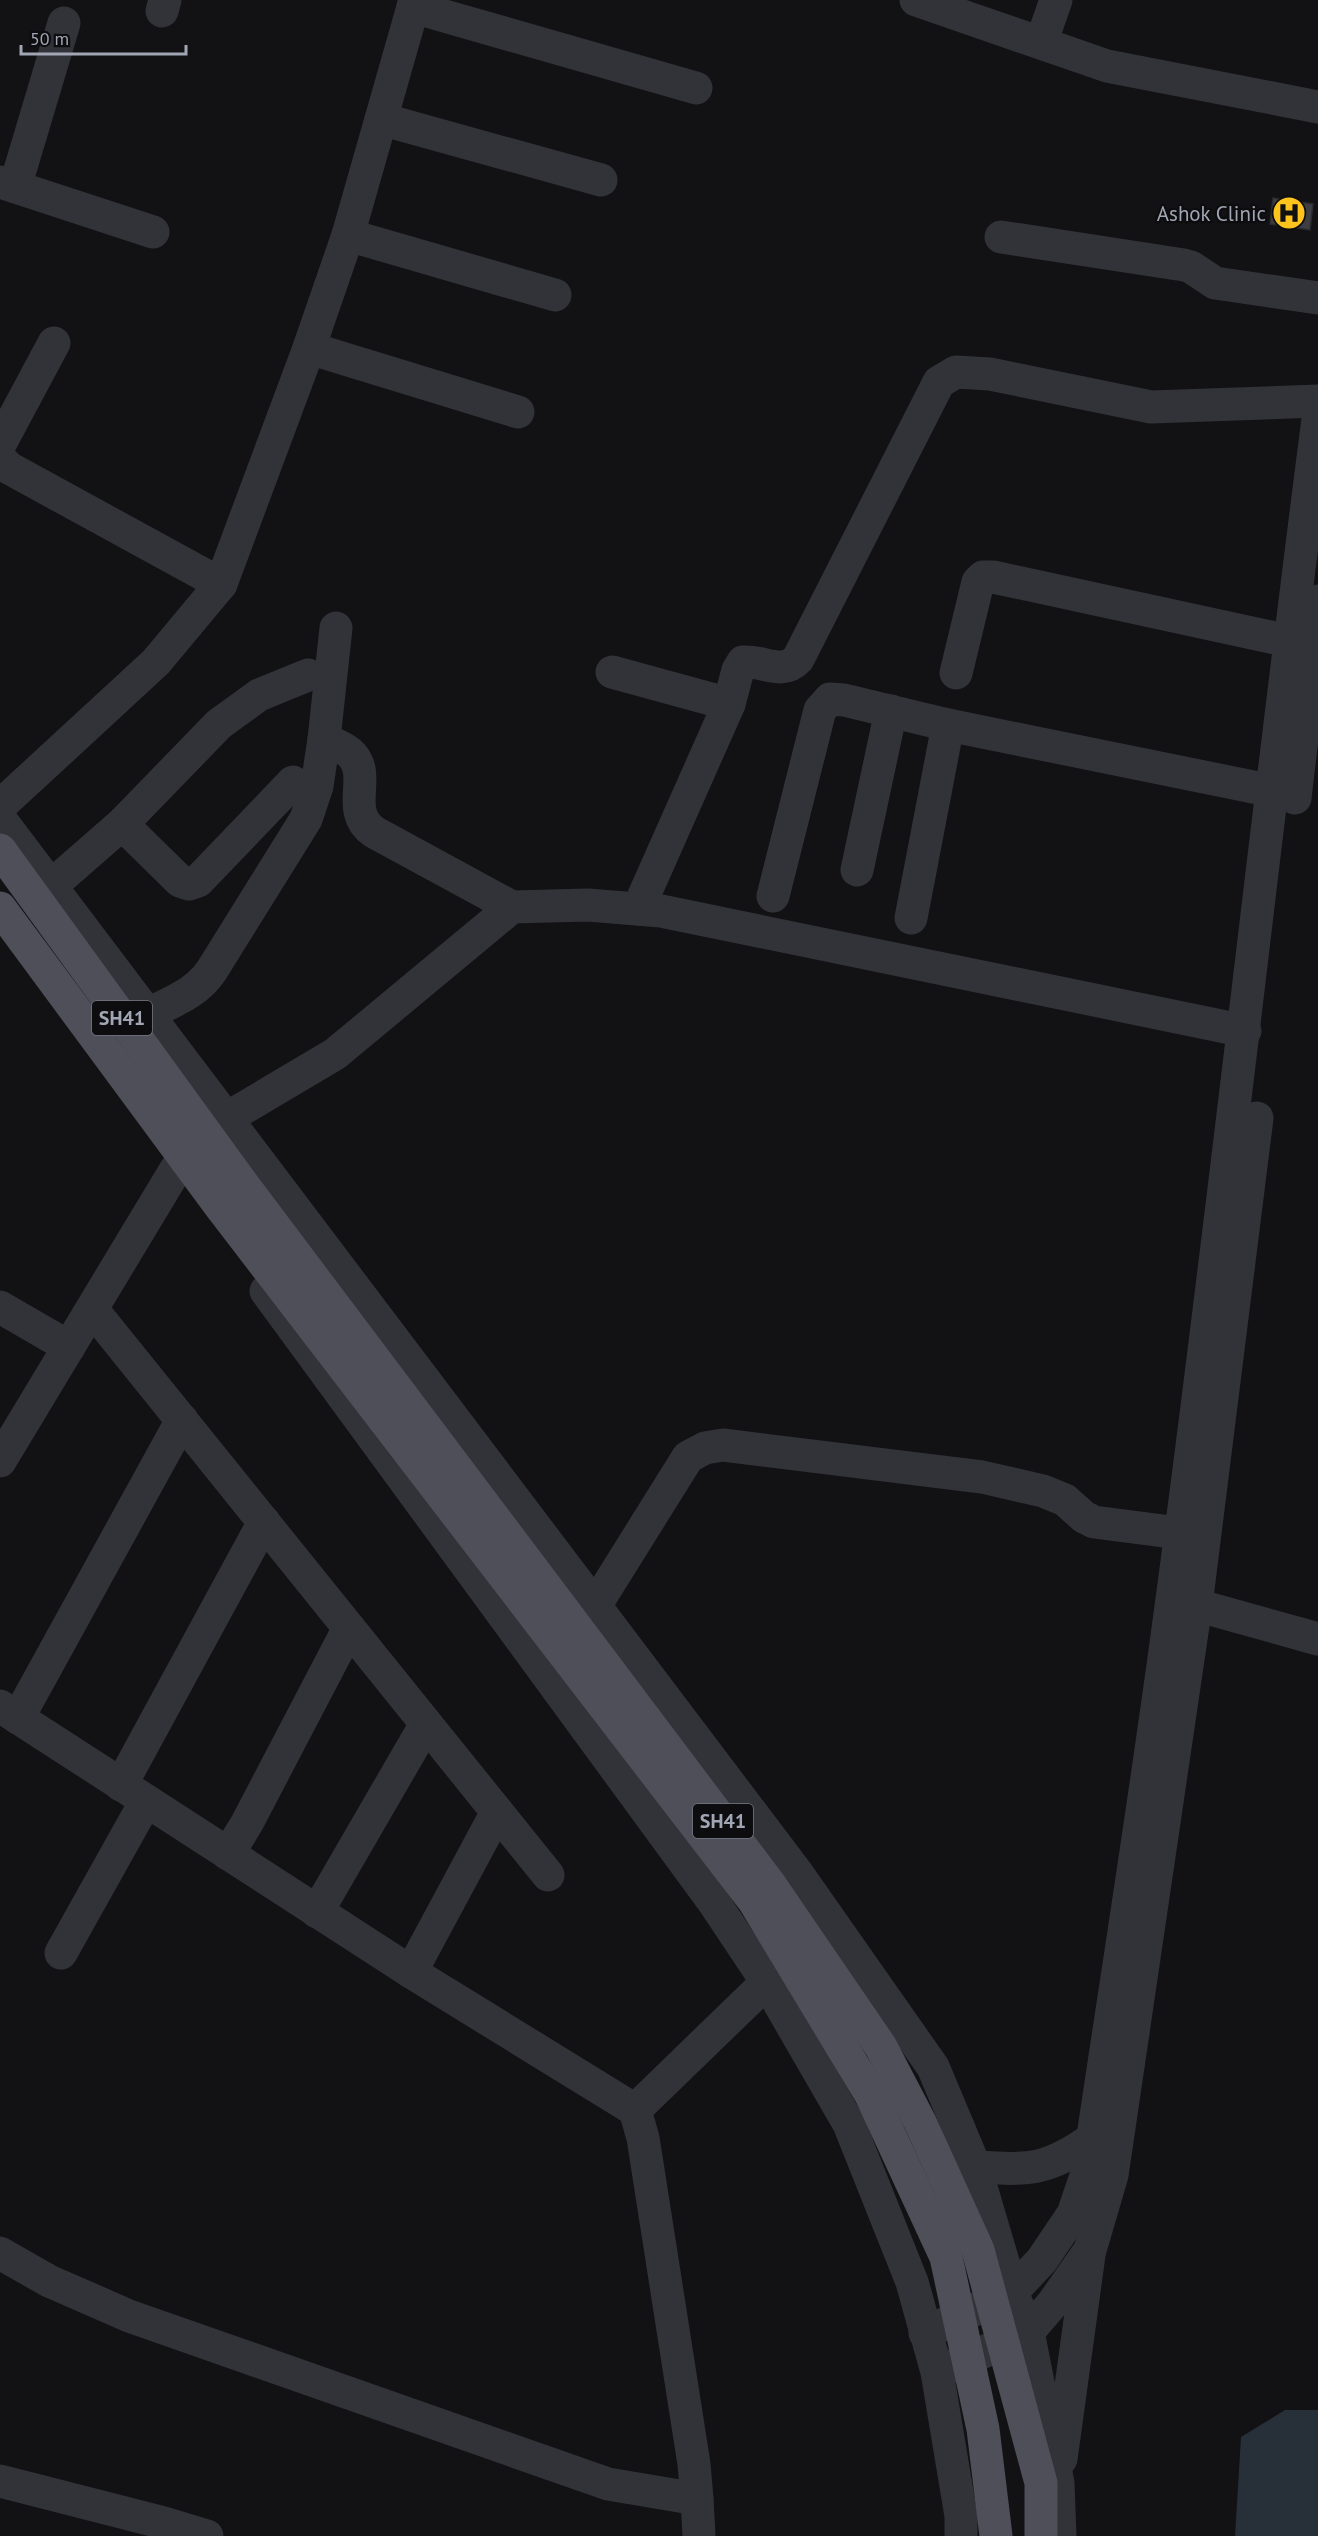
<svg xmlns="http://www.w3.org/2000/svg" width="1318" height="2536" font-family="'PT Sans',sans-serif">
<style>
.water{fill:#272f38}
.building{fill:#3d3e43;stroke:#2b2b2f;stroke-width:1.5}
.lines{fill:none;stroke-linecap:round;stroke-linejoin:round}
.minor{stroke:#323339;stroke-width:33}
.major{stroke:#4e4f58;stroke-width:33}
.labels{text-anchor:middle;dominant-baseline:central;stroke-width:4.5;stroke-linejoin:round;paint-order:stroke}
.shield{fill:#0d0c0e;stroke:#757883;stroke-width:1.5}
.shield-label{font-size:20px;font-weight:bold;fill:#a1a6b5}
.poi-label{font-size:21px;fill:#a1a6b5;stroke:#0d0c0e;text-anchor:end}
</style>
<rect width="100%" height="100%" fill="#121113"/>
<path class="water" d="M1285 2410H1318V2536H1235L1241 2437Z"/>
<path class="building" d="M1273 198 1313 204 1310 230 1270 224Z"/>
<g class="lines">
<g class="minor">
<path d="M916 0 1107 66 1318 107"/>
<path d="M413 7 696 88"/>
<path d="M162 11 165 0"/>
<path d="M1041 43 1056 0"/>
<path d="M381 119 601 180"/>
<path d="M0 182 153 232"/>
<path d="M15 187 64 23"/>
<path d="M348 235 555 295"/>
<path d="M1001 237 1184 265 1191 267 1215 283 1318 298"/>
<path d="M309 348 518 412"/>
<path d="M0 444 54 343"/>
<path d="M0 459 9 468 221 584"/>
<path d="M336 628 324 739C333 744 345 747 352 755 372 777 344 811 374 832L512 907"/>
<path d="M612 672 729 704 738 670 743 662C763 660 782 676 798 659L939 382 956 372 990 374 1151 407 1318 401"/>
<path d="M956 673 978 582 983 577H993L1289 641"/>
<path d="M1295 798 1318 601"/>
<path d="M0 806 156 662 221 584 309 348 348 235 415 0"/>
<path d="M0 819 797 1873 933 2067 975 2167 1012 2292 1028 2332 1058 2483 1060 2536"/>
<path d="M122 824 180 881 189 884 198 881 293 782"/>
<path d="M857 870 891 711"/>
<path d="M51 886 122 824 219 724 259 695 308 675"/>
<path d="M773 896 820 710 830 699 844 700 948 725 1273 791"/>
<path d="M638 909 729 704"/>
<path d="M911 918 948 725"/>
<path d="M148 1014C173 1001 196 994 212 970L306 819 317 786 324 739"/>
<path d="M227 1118 335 1054 512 907 588 905 661 911 1245 1031"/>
<path d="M266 1291 715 1904 767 1982 849 2124 912 2282 937 2372 961 2516V2536"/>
<path d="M0 1307 69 1347"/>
<path d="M92 1309 548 1875"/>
<path d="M0 1461 176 1169"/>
<path d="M1196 1605 1318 1639"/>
<path d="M595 1606 688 1457 705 1448 723 1445 982 1477 1043 1491 1065 1500 1084 1517 1094 1522 1202 1536"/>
<path d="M0 1706 411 1972 635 2110 643 2138 694 2464 697 2499 608 2484 129 2316 49 2281 0 2253"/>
<path d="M18 1718 182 1420"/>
<path d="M121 1785 264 1522"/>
<path d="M228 1854 247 1823 349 1628"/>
<path d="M317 1912 426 1724"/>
<path d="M61 1953 146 1801"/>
<path d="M411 1972 497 1812"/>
<path d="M635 2110 767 1982"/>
<path d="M975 2167C1030 2170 1046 2171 1092 2139"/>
<path d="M925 2333 1012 2292 1042 2260 1073 2214 1088 2170C1116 1980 1147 1790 1172 1599 1225 1206 1267 812 1318 419"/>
<path d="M941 2371 1028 2332 1053 2303 1090 2250 1112 2175 1196 1605 1257 1118"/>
<path d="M1061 2459 1089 2255"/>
<path d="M0 2481 164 2523 207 2536"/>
<path d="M697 2499 699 2536"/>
</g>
<g class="major">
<path d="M0 850 244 1186 771 1886 881 2047 920 2122 978 2250 1041 2483V2536"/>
<path d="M0 908 220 1206 754 1901 871 2095 946 2257 983 2429 996 2536"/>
</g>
</g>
<defs>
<symbol id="hospital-disc" viewBox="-11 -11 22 22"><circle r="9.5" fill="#ffc31e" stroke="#0d0c0e"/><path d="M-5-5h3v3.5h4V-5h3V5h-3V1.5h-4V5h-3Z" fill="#111"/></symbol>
</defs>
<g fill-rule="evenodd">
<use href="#hospital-disc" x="1270" y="194" width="38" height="38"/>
</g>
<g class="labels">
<g class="shield">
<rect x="92" y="1001" width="60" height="34" rx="4.5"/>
<rect x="693" y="1804" width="60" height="34" rx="4.5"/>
</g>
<g class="shield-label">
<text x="122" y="1018">SH41</text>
<text x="723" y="1821">SH41</text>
</g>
<g class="poi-label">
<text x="1266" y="213">Ashok Clinic</text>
</g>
</g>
<path d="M21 45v9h165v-9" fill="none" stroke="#a1a6b5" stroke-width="3"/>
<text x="30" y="45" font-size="18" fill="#a1a6b5" stroke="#0d0c0e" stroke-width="4.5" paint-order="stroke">50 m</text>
</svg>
